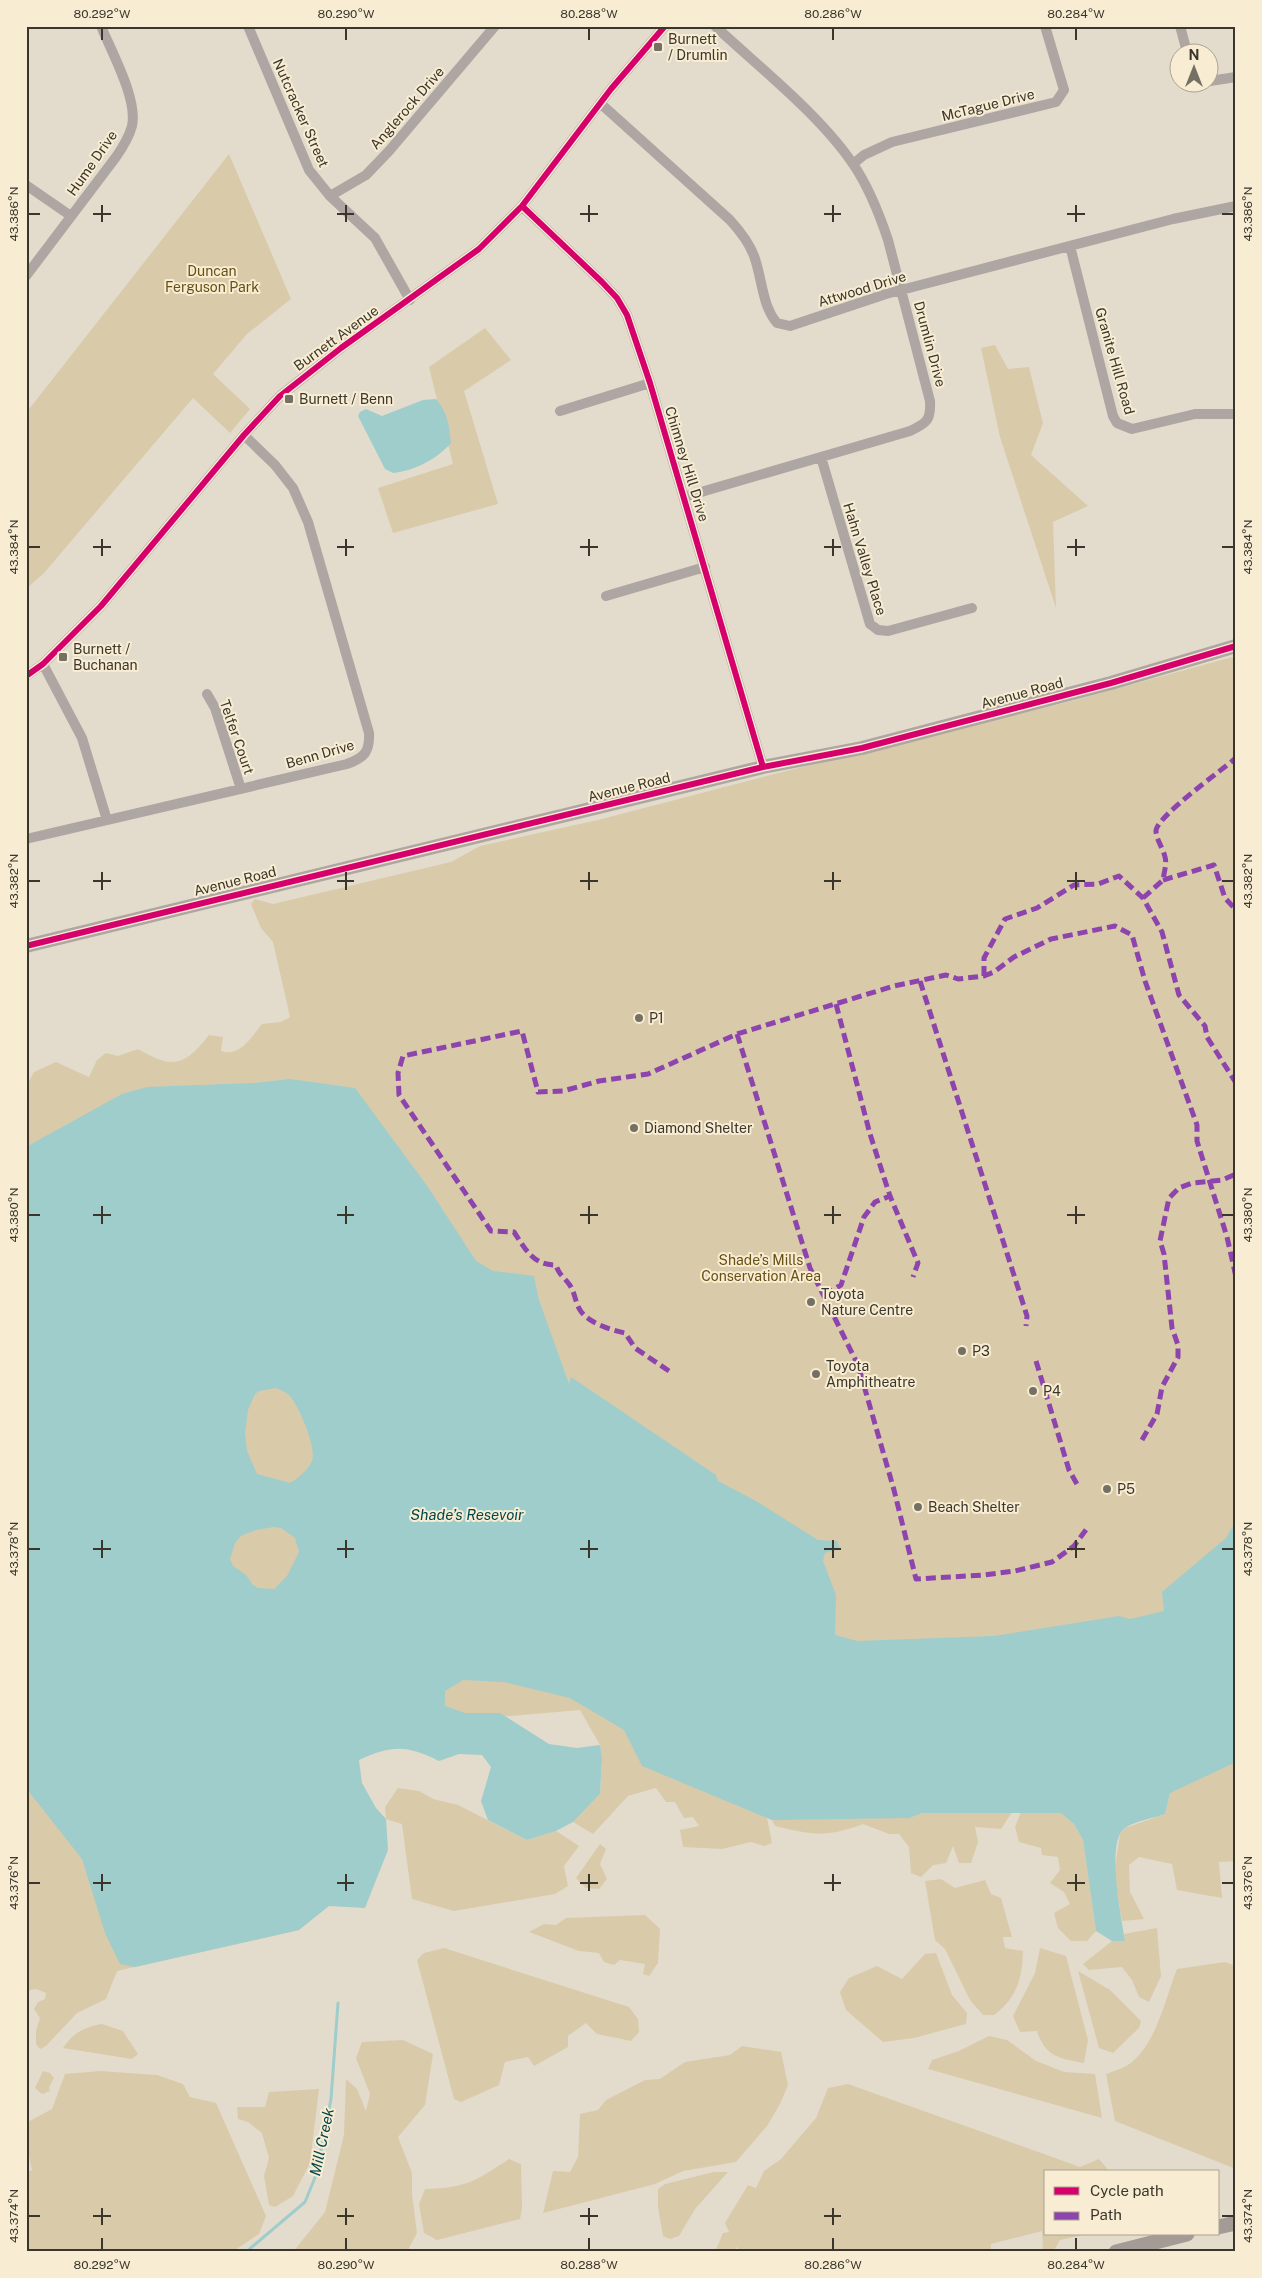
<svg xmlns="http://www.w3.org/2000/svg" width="1262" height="2278" viewBox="0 0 1262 2278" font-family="'Public Sans',sans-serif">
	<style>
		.green { fill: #d9caaa }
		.water { fill: #9ecdcc; fill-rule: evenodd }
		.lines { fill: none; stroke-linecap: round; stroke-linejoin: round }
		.stream { stroke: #9ecdcc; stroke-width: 3 }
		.minor { stroke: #aea6a2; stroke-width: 10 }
		.tertiary { stroke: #aea6a2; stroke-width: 14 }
		.secondary { stroke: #a59b96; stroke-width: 15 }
		.quiet { stroke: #8e44ad; stroke-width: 5; stroke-dasharray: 10 5; stroke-linecap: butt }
		.cycleway-casing { stroke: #f8ecd2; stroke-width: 9 }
		.cycleway { stroke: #d6006c; stroke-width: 6 }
		.ticks { fill: none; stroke: #3a362c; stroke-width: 2 }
		.poi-dot { fill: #757064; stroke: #f8ecd2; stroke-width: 2 }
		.labels { text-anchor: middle; stroke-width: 4; stroke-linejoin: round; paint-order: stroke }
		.poi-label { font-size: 14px; fill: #3a362c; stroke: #f8ecd2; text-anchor: start }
		.street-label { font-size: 14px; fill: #3a362c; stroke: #f8ecd2 }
		.park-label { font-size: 14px; fill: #675013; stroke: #f8ecd2 }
		.water-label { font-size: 15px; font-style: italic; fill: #02474c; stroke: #f8ecd2 }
		.neatline { fill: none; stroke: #3a362c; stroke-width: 2 }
		.ticks-label { font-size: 12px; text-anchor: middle; fill: #3a362c }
	</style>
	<rect width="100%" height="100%" fill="#e3dccd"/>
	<path class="green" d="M229,154l62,145 -44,35 -34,40 37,35 -20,24 -37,-35 -149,175 -18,16v-176z
		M485,328l26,32 -47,31 34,113 -105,29 -15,-45 75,-24 -24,-97z
		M995,345l13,24 21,-2 14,56 -12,32 57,51 -35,16 3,86 -56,-171 -19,-89z
		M1236,656v1205l-17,1 3,36 -45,-8 -5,-26 -33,-7 -10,8 1,27 14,27 -22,2 -8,-48 6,-39 5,-6 40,-14 5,-21 -108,20 12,11 9,16 13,91 -9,10h-16l-13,-13 -4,-15 16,-9 -6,-12 -14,-9 10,-13 -2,-13 -16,-2 -1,-7 -22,-6 -4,-15 6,-15h-9l-11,17 -26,-2 3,15 -7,21h-12l-6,-17 -7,17 -13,2 -12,12 -10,-4 -2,-26 -10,-13h-10l-26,-10c-39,14 -49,11 -88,2l-3,-6 -5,-2 5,25 -8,3 -13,-4 -29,7 -39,-2 -3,-17 19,-4 -6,-9 -9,1 -9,-16h-9l-10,-14 -28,8 -35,38 -20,-12 27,-28 2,-36 -2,-13 -20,-35 -211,18 -70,202 -182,41 -11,28 -29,14 -31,33 -6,3 -4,-5v-13l4,-13 -6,-9 4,-7 7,-3 1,-6 -10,-4 -10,2v-904l8,-15 22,-10 33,15 8,-17 9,-7 12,3 20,-7c34,20 46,18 71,-14l14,2 -2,14c19,7 31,-15 41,-27l19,-2 9,-5 -17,-75 -12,-14 -10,-24 4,-5 18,5 178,-42 29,-16 118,-26 184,-48 286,-70z
		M398,1788l21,3 14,8 25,6 69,35 29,-9 23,15 -15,20 4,20 -13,8 -101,17 -42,-12 -10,-75 -16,-5 -1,-12z
		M600,1844l6,5 -6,15 7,15 -8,10 -13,-1 -10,-10z
		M941,1879l14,9 30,-8 6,14 10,4 11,39h-9l2,11 18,3c-1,29 -6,46 -29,64h-11l-13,-15 -25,-51 -10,-9 -10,-59z
		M645,1915l15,14 -2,34 -9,13 -6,-2 2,-10 -25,-4 -6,5 -10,-3 -5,-9 -20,-2 -50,-19 15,-8 12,1 10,-7z
		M1157,1928l4,48 -12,26 -10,-5 -7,-17 -10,-13 -33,3 -6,-6 29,-23h13l-1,-7z
		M444,1948l185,59 9,12 1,13 -8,9 -34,-7 -11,-11 -18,13v11l-34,19 -6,-9 -23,5 -6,23 -38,17 -7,-3 -37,-139 7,-7z
		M1040,1948l26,8 22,84 -4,23c-23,-4 -39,-6 -47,-32l-17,1 -7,-16 22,-43z
		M936,1953l16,42 15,18 -1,11 -52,14 -31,4 -37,-32 -6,-18 9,-14 28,-12 25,13 23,-25z
		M1225,1962l11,4v203l-121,-48 -9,-47c7,-3 15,-5 22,-9 28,-19 37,-66 49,-96z
		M1078,1971l32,19 31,31 -2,7 -26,25 -14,-5z
		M102,2024l21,7 15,23 -6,5 -69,-11c10,-15 21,-21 39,-24z
		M989,2036l18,4 29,21 28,11 31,2 7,44 -174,-49 4,-9 27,-9z
		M403,2040l30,14 -8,51 -27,32 14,36v21l5,39 -10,19h-114l32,-40 19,-77 2,-56 11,10 9,22 4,-17 -14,-36 6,-16z
		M742,2046l39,6 7,33 -8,19 -13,22 -31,36 -53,9 -28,13 -112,29 10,-42 17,1 8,-15 2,-43 18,-4 8,-10 39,-20 15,-1 25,-17 45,-7z
		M43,2071l7,2 4,5 -5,9 1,4 -8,3 -7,-6z
		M100,2071l57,4 26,9 7,13 26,6 50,113 -7,18 -27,18h-206v-79l6,-3 -6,-28v-19l26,-14 13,-35z
		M848,2084l232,83 19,-8 11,13h-64v62l37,1 -23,5 -7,12h-10l-1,-21 -51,13v8h-28v-3l-9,3h-214l-3,-5 -5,5h-17l8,-19 6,-1 -4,-9 23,-38 8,3 8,-17 17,-12 35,-41 12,-30z
		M319,2089l-9,74 -17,33 -18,11 -6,-2 -5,-29 5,-18 -7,-25 -14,-11 -10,-3 -1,-12h28l4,-15z
		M509,2159l12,5 1,43 -2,12 -83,21 -13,-7 -5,-29 6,-15c41,-1 51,-8 84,-30z
		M714,2172h14l-33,37 -16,27 -9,3 -7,-3 -5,-29v-18l7,-5z"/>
	<path class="water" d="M436,399c12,14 13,26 15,44 -14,16 -37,28 -58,30l-8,-4 -27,-53 2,-4 6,-3 16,7 41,-16z
		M290,1079l65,9 73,99 48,74 17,10 41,5 5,24 30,84 2,-7 145,98 2,6 38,20 62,39 19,1 3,8 -15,4 -2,8 13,34 -1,40 22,6 137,-5 125,-20 11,3 34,-8 -2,-19 64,-54 10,-17v241l-66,31 -5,21c-11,4 -30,7 -40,14 -20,13 -3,92 0,113h-13l-16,-10 -13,-91 -9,-16 -13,-11h-139l-13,5 -137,2 -130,-54 -18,-36 -54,-32 -66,-16 -41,-2 -18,11v15l20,7h35l49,31 28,4 23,-3 2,13 -2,36 -27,28 -17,9 -29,9 -39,-20 -7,-19 10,-34 -9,-12 -23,-1 -20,7c-33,-16 -46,-16 -80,-1l3,23 14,25 10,11 2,31 -23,58 -36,-2 -30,24 -164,37 -15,-3 -15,-31 -23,-74 -56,-71v-641l96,-53 25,-7 106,-4zM276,1388c5,2 10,4 14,8 9,11 27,51 22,65 -4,9 -14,17 -22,22l-33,-9 -10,-23 -2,-18 3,-23 7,-16 4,-3zM274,1527l7,1 14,10 4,14 -12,24 -13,13 -16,-1 -5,-3 -7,-10 -13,-9 -3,-7 5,-16 6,-7 15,-6z"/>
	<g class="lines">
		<path class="stream" d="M246,2252l59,-50 11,-27 15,-76 7,-96"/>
		<path class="minor" d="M248,26l61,144 21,26 45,42 35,62
			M1180,26l7,26
			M1210,81l26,-4
			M600,103l130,117c10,11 19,22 24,36 8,21 8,50 23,67l13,3 96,-32 287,-75 63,-13
			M853,164l11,-9 28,-13 164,-40 8,-12 -19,-64
			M26,185l45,31
			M330,196l36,-21 23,-24 106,-125
			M522,206l80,76 15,16 10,17 23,68 113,384
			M1070,246l43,170 4,7 15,6 63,-15h41
			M26,276l90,-119c7,-10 13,-20 16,-31 6,-27 -21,-75 -31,-100
			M560,411l90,-28
			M821,457l49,167 8,6 10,1 84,-23
			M684,497l226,-66c17,-8 21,-11 20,-30l-42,-161c-9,-27 -19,-53 -35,-76 -33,-49 -94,-97 -138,-138
			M606,596l99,-29
			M43,664l39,74 25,82
			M26,676l17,-12 58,-58 143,-171 36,-39 61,-48 138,-99 43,-43 89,-117 54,-63
			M207,694l8,14 26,81
			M26,839l321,-75c17,-6 23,-12 22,-31l-61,-211 -15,-34 -18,-23 -31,-30"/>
		<path class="tertiary" d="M26,946l737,-179 99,-19 249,-65 125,-37"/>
		<path class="secondary" d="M1218,2227l18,-4
			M1116,2252l71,-18"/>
		<path class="quiet" d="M1163,880l51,-15 11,33 11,12
			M1143,898l20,-18c1,-7 4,-17 2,-23 -2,-9 -9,-18 -9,-26 0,-14 66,-61 80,-73
			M984,976v-18l21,-39 32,-11 37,-23 24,-1 21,-8 24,22 19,34 17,63 26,31 2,11 29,46
			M920,981l107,335 -1,10
			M836,1004l34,130 20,62 28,67 -5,14
			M737,1034l73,234 48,97 36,125 22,89 68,-4 31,-4 37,-9 22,-16 14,-19
			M824,1295l17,-10 23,-68 11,-15 15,-6
			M1036,1361l33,109 9,16
			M669,1371l-34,-23 -10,-15c-14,-3 -37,-10 -45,-23 -5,-8 -5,-18 -11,-26 -6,-8 -10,-9 -13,-19 -23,0 -30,-15 -42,-33l-23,-1 -92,-136 -1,-22 5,-17 119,-25 16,61 25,-1 36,-10 49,-7 89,-40 157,-48 52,-11 12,4 26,-3 10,-4 20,-15 37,-18 64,-13 17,9 13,46 52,144v16l30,96 9,40
			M1142,1440l15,-26 5,-27 16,-30v-12l-6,-17 -8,-74 -4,-13 9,-43 10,-10 13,-5 30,-3 14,-6"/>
		<defs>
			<path id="cycleway" d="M522,206l80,76 15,16 10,17 23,68 113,384
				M26,676l17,-12 58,-58 143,-171 36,-39 61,-48 138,-99 43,-43 89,-117 54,-63
				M26,946l737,-179 99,-19 249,-65 125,-37"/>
		</defs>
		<use href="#cycleway" class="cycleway-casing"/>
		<use href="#cycleway" class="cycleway"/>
	</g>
	<path class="ticks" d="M102,28v12M346,28v12M589,28v12M833,28v12M1076,28v12M102,205v17M346,205v17M589,205v17M833,205v17M1076,205v17M28,214h12M93,214h18M337,214h17M580,214h18M824,214h17M1067,214h18M1222,214h12M102,539v17M346,539v17M589,539v17M833,539v17M1076,539v17M28,547h12M93,547h18M337,547h17M580,547h18M824,547h17M1067,547h18M1222,547h12M102,872v18M346,872v18M589,872v18M833,872v18M1076,872v18M28,881h12M93,881h18M337,881h17M580,881h18M824,881h17M1067,881h18M1222,881h12M102,1206v18M346,1206v18M589,1206v18M833,1206v18M1076,1206v18M28,1215h12M93,1215h18M337,1215h17M580,1215h18M824,1215h17M1067,1215h18M1222,1215h12M102,1540v18M346,1540v18M589,1540v18M833,1540v18M1076,1540v18M28,1549h12M93,1549h18M337,1549h17M580,1549h18M824,1549h17M1067,1549h18M1222,1549h12M102,1874v17M346,1874v17M589,1874v17M833,1874v17M1076,1874v17M28,1883h12M93,1883h18M337,1883h17M580,1883h18M824,1883h17M1067,1883h18M1222,1883h12M102,2208v17M346,2208v17M589,2208v17M833,2208v17M28,2216h12M93,2216h18M337,2216h17M580,2216h18M824,2216h17M1222,2216h12M102,2238v12M346,2238v12M589,2238v12M833,2238v12M1076,2238v12"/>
	<g class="poi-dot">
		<rect x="653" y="42" width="10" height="10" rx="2.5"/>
		<rect x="284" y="394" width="10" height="10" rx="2.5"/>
		<rect x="58" y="652" width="10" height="10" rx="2.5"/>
		<circle cx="639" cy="1018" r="5"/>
		<circle cx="634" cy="1128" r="5"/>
		<circle cx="811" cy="1302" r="5"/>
		<circle cx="962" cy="1351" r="5"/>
		<circle cx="816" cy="1374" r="5"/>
		<circle cx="1033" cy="1391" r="5"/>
		<circle cx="1107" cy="1489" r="5"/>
		<circle cx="918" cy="1507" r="5"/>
	</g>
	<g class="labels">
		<g class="poi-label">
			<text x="668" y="44">Burnett<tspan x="668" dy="16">/ Drumlin</tspan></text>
			<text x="299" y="404">Burnett / Benn</text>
			<text x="73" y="654">Burnett /<tspan x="73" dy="16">Buchanan</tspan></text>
			<text x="649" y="1023">P1</text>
			<text x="644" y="1133">Diamond Shelter</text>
			<text x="821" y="1299">Toyota<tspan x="821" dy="16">Nature Centre</tspan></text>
			<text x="972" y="1356">P3</text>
			<text x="826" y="1371">Toyota<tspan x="826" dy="16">Amphitheatre</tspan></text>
			<text x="1043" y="1396">P4</text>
			<text x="1117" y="1494">P5</text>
			<text x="928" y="1512">Beach Shelter</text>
		</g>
		<g class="street-label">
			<text transform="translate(988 105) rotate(-14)" y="5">McTague Drive</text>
			<text transform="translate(407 108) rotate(-49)" y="5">Anglerock Drive</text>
			<text transform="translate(301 113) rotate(66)" y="5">Nutcracker Street</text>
			<text transform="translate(92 163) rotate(-55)" y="5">Hume Drive</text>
			<text transform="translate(862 289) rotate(-17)" y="5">Attwood Drive</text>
			<text transform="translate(336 338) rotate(-36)" y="5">Burnett Avenue</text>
			<text transform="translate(930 344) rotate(75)" y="5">Drumlin Drive</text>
			<text transform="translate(1115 361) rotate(74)" y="5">Granite Hill Road</text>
			<text transform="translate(687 464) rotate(73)" y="5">Chimney Hill Drive</text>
			<text transform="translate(865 559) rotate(73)" y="5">Hahn Valley Place</text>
			<text transform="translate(1022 693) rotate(-15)" y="5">Avenue Road</text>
			<text transform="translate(237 737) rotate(71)" y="5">Telfer Court</text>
			<text transform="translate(320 754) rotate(-16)" y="5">Benn Drive</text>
			<text transform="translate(629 787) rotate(-14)" y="5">Avenue Road</text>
			<text transform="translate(235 881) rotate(-14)" y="5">Avenue Road</text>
		</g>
		<g class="park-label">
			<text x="212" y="276">Duncan<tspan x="212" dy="16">Ferguson Park</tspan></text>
			<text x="761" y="1265">Shade’s Mills<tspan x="761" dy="16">Conservation Area</tspan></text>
		</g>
		<g class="water-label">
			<text x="467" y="1520">Shade’s Resevoir</text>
			<text transform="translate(322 2142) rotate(-78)" y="5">Mill Creek</text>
		</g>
	</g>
	<rect width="1262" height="2278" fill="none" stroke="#f8ecd2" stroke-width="55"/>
	<rect x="1044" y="2170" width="175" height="65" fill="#f8ecd2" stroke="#aca390"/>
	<rect x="1054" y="2187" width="25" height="8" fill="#d6006c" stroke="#aca390"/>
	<text x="1090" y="2196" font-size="15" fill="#3a362c">Cycle path</text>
	<rect x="1054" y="2212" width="25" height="8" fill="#8e44ad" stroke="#aca390"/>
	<text x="1090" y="2220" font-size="15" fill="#3a362c">Path</text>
	<g transform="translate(1194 68)"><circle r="24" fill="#f8ecd2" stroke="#aca390"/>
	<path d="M0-4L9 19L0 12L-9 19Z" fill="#757064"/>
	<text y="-8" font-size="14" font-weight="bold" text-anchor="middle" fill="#3a362c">N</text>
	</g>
	<rect x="28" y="28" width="1206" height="2222" class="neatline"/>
	<g class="ticks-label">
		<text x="102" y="18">80.292°W</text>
		<text x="346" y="18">80.290°W</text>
		<text x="589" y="18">80.288°W</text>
		<text x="833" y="18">80.286°W</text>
		<text x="1076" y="18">80.284°W</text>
		<text transform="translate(14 214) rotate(-90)" y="4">43.386°N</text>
		<text transform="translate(1248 214) rotate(-90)" y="4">43.386°N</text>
		<text transform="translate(14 547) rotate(-90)" y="4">43.384°N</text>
		<text transform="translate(1248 547) rotate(-90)" y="4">43.384°N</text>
		<text transform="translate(14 881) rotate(-90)" y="4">43.382°N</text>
		<text transform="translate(1248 881) rotate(-90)" y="4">43.382°N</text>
		<text transform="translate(14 1215) rotate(-90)" y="4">43.380°N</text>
		<text transform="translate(1248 1215) rotate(-90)" y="4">43.380°N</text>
		<text transform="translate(14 1549) rotate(-90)" y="4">43.378°N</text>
		<text transform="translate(1248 1549) rotate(-90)" y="4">43.378°N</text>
		<text transform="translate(14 1883) rotate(-90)" y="4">43.376°N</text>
		<text transform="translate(1248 1883) rotate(-90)" y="4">43.376°N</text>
		<text transform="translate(14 2216) rotate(-90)" y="4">43.374°N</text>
		<text transform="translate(1248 2216) rotate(-90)" y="4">43.374°N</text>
		<text x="102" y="2269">80.292°W</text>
		<text x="346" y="2269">80.290°W</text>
		<text x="589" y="2269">80.288°W</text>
		<text x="833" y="2269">80.286°W</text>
		<text x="1076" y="2269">80.284°W</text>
	</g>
</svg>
